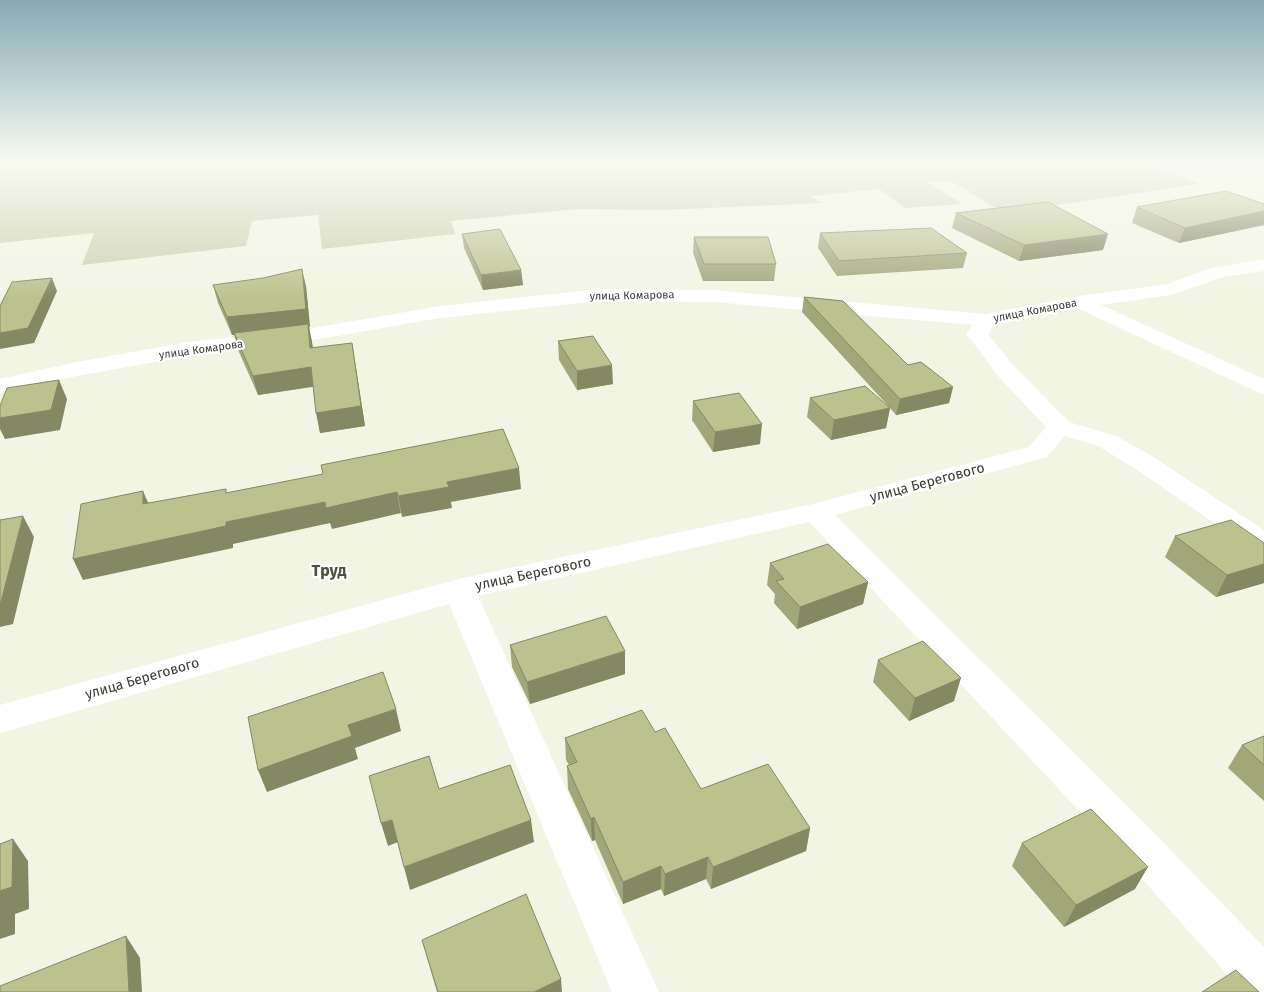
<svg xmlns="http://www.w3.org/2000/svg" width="1264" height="992" viewBox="0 0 1264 992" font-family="'Fira Sans',sans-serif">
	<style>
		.green { fill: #cdd2b0 }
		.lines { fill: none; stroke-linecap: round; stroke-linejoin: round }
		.minor { fill: #fff; fill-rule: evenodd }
		.wall { fill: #a2a77a }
		.shaded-wall { fill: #848863 }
		.building { fill: #bcc28e; stroke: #848863 }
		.labels { text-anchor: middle; stroke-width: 4.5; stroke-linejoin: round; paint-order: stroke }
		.far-street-label { font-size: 11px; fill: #3a3b34; stroke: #fff }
		.street-label { font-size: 14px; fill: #3a3b34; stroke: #fff }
		.quarter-label { font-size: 16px; font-weight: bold; fill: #4d4f40; stroke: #fff }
	</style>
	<rect width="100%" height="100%" fill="#f2f5e3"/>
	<path class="green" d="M0,161h1146l53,23 -195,29 -53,-32 -23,1 34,22 -57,4 -26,-19 -68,7 11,7 -159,7 -85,-1 -127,12 4,13 -133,15 -4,-34 -66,6 -6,25 -164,19 12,-32 -94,10z"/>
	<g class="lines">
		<path class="minor" d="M1264,259v12l-41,6 -52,18 -70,10 163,74v16l-187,-87 -84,17 -5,9 25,31 56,57 47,14 36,20 112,74v22l-10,-2 -120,-82 -36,-22 -33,-10 -18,21 -212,58 321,320 108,112v45h-21l-117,-131 -317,-339 -331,74 181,396h-47l-163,-388 -449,129v-28l459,-126 354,-75 216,-57 17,-20 -49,-52 -27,-37 -4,-4 6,-9 -259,-23 -113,-1 -160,17 -138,24 -114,14 -111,20 -77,17v-14l77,-17 111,-20 114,-12 138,-24 160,-17 113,1 273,24 93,-18 89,-12 43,-16z"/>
	</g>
	<path class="wall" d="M1264,204v21l-85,18 -47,-20 5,-16z
		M956,213l147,37 -84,11 -67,-33z
		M820,233l147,20 -4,15 -126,8 -19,-28z
		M462,234l59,36 2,15 -40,5 -19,-42z
		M694,237l82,27 -2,17h-71l-10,-28z
		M213,285l93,1 4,41h-1l4,21 42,14 10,64 -45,7 -7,-46 -55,8 -19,-43 -5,-17h-2l-14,-32z
		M804,297l104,68 45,22 -4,16 -53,12 -6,-7 -4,20 -55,12 -24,-23 3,-19 80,10 -88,-96z
		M558,341l55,43 -36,6 -18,-30z
		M693,401l67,43 -47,8 -21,-32z
		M1175,536l89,7v40l-48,14 -51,-40z
		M770,563l98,19 -5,22 -66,25 -23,-26 1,-9 -8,-9z
		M510,645l115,29 -95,30 -18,-37z
		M878,660l76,41 -45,20 -36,-39z
		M655,732l46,57 109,39 -4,23 -95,38 -5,-10 -42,17 -3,-7 -38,15 -28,-64 -3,1 -24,-52 -1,-23 2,-1 -3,-5 -1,-22z
		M1264,736v65l-36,-33 14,-23z
		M1022,843l113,46 -71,38 -52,-61z
		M422,940l140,52h-125z"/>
	<path class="shaded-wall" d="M1264,211v14l-85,18 6,-15z
		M1108,234l-5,16 -84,11 5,-16z
		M302,269l4,17 4,41h-1l3,15 3,25 -5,-19 -2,-21 -76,8 -5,-18z
		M521,270l2,15 -40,5 -2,-15z
		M52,278l5,13 -23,52 -34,6v-16z
		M352,343l13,83 -45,7 -4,-20z
		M612,365l1,19 -36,6v-19z
		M311,367l5,19 -58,9 -5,-19z
		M59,380l8,19 -7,31 -55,9 -5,-10v-11z
		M953,387l-4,16 -53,12 4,-16z
		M890,408l-4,20 -55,12 3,-20z
		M762,424l-2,20 -47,8 2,-20z
		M519,468l2,21 -70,13 1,6 -50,9 -4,-21 49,-14z
		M143,491l9,21 -9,-8z
		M397,492l4,21 -69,16 -2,-6 -97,21v4l-150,32 -10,-21 153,-37 99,-20z
		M23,516l11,21 -21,87 -13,3v-25z
		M1264,564v19l-48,14 11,-22z
		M868,582l-5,22 -66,25 3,-22z
		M625,651v23l-95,30 -3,-22z
		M961,678l-7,23 -45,20 6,-23z
		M396,709l5,22 -46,17 3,11 -91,33 -9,-22 90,-45z
		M594,817l1,23 -3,1 -1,-22z
		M392,820l6,22 -10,4 -7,-23z
		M531,820l3,22 -124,48 -6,-23z
		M810,828l-4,23 -95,38 2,-22z
		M13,839l15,22 1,48 -14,5v20l-15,5v-48z
		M708,857l-2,22 -42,17 1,-22z
		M661,866v23l-38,15v-22z
		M1148,867l-13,22 -71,38 12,-22z
		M126,936l14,22 2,34h-13z
		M561,979l1,13h-28z"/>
	<path class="building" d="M1226,191l38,13v7l-79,17 -48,-21z
		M1048,202l60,32 -84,11 -68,-32z
		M931,228l36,25 -128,8 -19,-28z
		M500,229l21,41 -40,5 -19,-41z
		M694,237h74l8,27h-72z
		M302,269l4,40 -79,8 -14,-32 50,-7z
		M52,278l-24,50 -28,5v-27l12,-24z
		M804,297l39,4 65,64 13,-3 32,25 -53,12z
		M308,324l2,24 42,-5 9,63 -45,7 -5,-46 -58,9 -19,-43z
		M593,336l19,29 -35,6 -19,-30z
		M59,380l-8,30 -51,8v-12l7,-18z
		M865,386l25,22 -56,12 -24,-22z
		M739,393l23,31 -47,8 -22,-31z
		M503,429l16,39 -72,14 2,5 -51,9 -1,-4 -71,16 -1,-6 -99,20v4l-153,33 8,-55 62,-13v13l83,-15v4l97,-19 -2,-9z
		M23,516l-22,86h-1v-82z
		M1231,520l33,23v21l-37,11 -52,-39z
		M828,544l40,38 -68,25 -24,-26 8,-2 -14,-16z
		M606,616l19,35 -98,31 -17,-37z
		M923,641l38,37 -46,20 -37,-38z
		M383,672l13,37 -48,16 4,11 -94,34 -10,-53z
		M642,710l13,22 10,-4 36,61 67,-25 42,64 -97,39 -5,-10 -43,17 -4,-8 -38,16 -29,-65 -3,2 -24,-53 10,-4 -12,-24z
		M1264,736v29l-22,-20z
		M429,756l10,33 71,-24 21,55 -127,47 -12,-47 -11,3 -12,-47z
		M1091,809l57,58 -72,38 -54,-62z
		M13,839l-1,48 -12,4v-47z
		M526,894l35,85 -27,13h-96l-16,-52z
		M126,936l3,56h-129v-6z
		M1236,970l23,22h-57z"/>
	<linearGradient id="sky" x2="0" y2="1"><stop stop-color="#86aab4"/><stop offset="0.54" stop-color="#f9faf2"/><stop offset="1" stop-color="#f9faf2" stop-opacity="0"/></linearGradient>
	<rect width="1264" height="300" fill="url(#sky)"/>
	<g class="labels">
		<g class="far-street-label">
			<text transform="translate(632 295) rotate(-1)" y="4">улица Комарова</text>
			<text transform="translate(1035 310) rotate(-11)" y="4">улица Комарова</text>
			<text transform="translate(201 349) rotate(-8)" y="4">улица Комарова</text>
		</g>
		<g class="street-label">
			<text transform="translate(927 482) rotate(-15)" y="5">улица Берегового</text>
			<text transform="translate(533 573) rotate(-12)" y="5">улица Берегового</text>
			<text transform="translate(142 678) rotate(-16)" y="5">улица Берегового</text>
		</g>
		<g class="quarter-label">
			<text x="329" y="576">Труд</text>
		</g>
	</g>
</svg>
